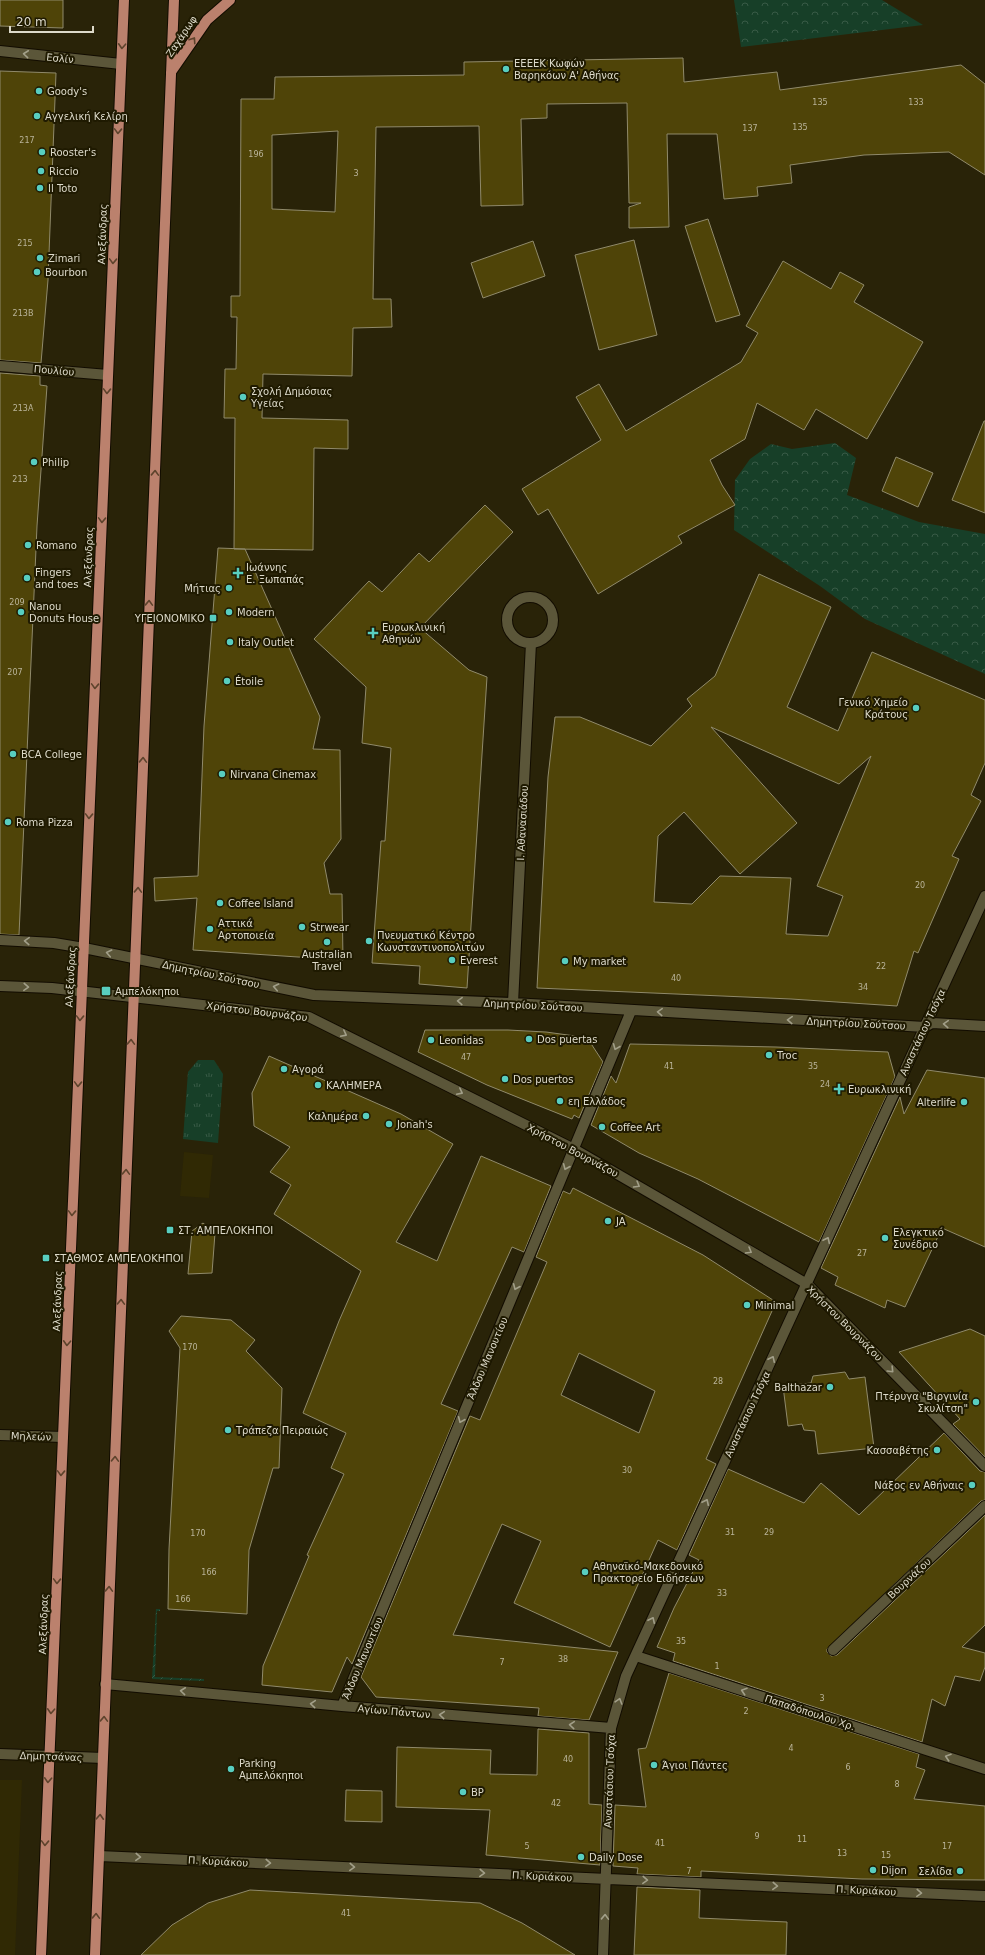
<svg xmlns="http://www.w3.org/2000/svg" width="985" height="1955" viewBox="0 0 985 1955" font-family="'DejaVu Sans',sans-serif">
	<style>
		.built { fill: #302904 }
		.grass { fill: url(#grass-tufts) }
		.forest { fill: url(#forest-crowns) }
		.garden { fill: url(#garden-furrows) }
		.building { fill: #4f4408; stroke: #908a6b; fill-rule: evenodd }
		.lines { fill: none; stroke-linecap: round; stroke-linejoin: round }
		.minor-casing { stroke: #120c00; stroke-width: 12 }
		.major-casing { stroke: #120c00; stroke-width: 12 }
		.minor { stroke: #5b5639; stroke-width: 10 }
		.major { stroke: #bb816d; stroke-width: 10 }
		.oneway { stroke: #5d432c }
		.oneway2 { stroke: #a29f89 }
		.poi-dot { fill: #58cec0; stroke: #1f1a01; stroke-width: 1.5 }
		.labels { text-anchor: middle; stroke-width: 4; stroke-linejoin: round; paint-order: stroke }
		.number-label { font-size: 8px; fill: #bab49a }
		.street-label { font-size: 10px; fill: #dddaca; stroke: #1f1a01 }
		.poi-label { font-size: 10px; fill: #dddaca; stroke: #1f1a01; text-anchor: start }
	</style>
	<defs>
		<pattern id="grass-tufts" width="24" height="20" patternUnits="userSpaceOnUse"><rect width="24" height="20" fill="#173f28"/><path d="M3 7l-1-3M5 7V3M7 7l1-3M15 17l-1-3M17 17v-4M19 17l1-3" fill="none" stroke="#385a46"/></pattern>
		<pattern id="forest-crowns" width="20" height="18" patternUnits="userSpaceOnUse"><rect width="20" height="18" fill="#173f28"/><path d="M2 6a3 3 0 1 1 6 0M12 15a3 3 0 1 1 6 0" fill="none" stroke="#385a46"/></pattern>
		<pattern id="garden-furrows" width="10" height="10" patternUnits="userSpaceOnUse"><rect width="10" height="10" fill="#173f28"/><path d="M-1 1l2-2M0 10L10 0M9 11l2-2" fill="none" stroke="#385a46"/></pattern>
	</defs>
	<rect width="100%" height="100%" fill="#292308"/>
	<path class="built" d="M184,1152l29,3 -4,43 -29,-2z
		M0,1780h22l-7,175h-15z"/>
	<path class="grass" d="M198,1060h16l9,14 -5,69 -35,-4 5,-67z"/>
	<path class="forest" d="M734,0h148l41,25 -182,22z
		M835,443l21,15 -9,37 72,27 66,12v140l-120,-55 -45,-33 -86,-56 1,-50 15,-21 21,-15 21,5z"/>
	<path class="garden" d="M156,1609h4v2h-3l-2,66 49,2v2l-52,-2z"/>
	<path class="building" d="M0,0h63v28l-63,-2z
		M683,58l1,24 93,-10 3,18 181,-25 24,19v91l-36,-23 -85,3 -74,10 2,18 -35,4 1,9 -34,3 -7,-65h-50l2,93 -40,1v-21l12,-4h-12l-2,-100 -80,1v14l-26,1 2,86 -42,1 -2,-80 -103,1 -3,172h18l1,28 -39,1 -1,48 -89,-2 -1,44 86,2v29l-34,-1 -1,102 -79,-1 1,-131h-11l1,-49h11l1,-52h-6v-21h9l1,-197h33l1,-22 189,-2v-13zM338,131l-3,81 -63,-3v-74z
		M0,71l56,2 -8,207 -7,83 -41,-3z
		M708,219l32,96 -24,7 -31,-96z
		M634,240l23,95 -58,15 -24,-95z
		M533,241l12,35 -62,22 -12,-35z
		M783,261l48,28 9,-17 24,13 -10,17 69,40 -56,97 -51,-30 -12,21 -47,-27 -12,36 -35,21 12,25 13,20 -57,31 4,7 -84,51 -50,-85 -10,6 -16,-26 79,-49 -25,-43 23,-13 27,47 115,-69 17,-29 -12,-7z
		M0,373l40,3v9l7,1 -10,140 -18,409 -19,-1z
		M984,421h1v92l-33,-13z
		M896,457l37,16 -15,34 -36,-16z
		M485,505l28,27 -93,96 49,42 18,7 -20,311 -48,-4 1,-18 -48,-3 9,-122h4l6,-93 -29,-5 4,-56 -52,-48 55,-58 13,11 37,-39 10,9z
		M218,548l27,1 75,168 -7,32 27,1 1,89 -17,24 6,31h12l1,66 -150,-10 4,-52 -42,3 -1,-23 44,-2 6,-150z
		M759,574l72,33 -44,100 51,24 34,-79 113,48v63l-14,32 10,6 -29,55 7,3 -41,94 -4,-2 -17,55 -106,-7 -254,-11 11,-211 7,-60h25l71,29 41,-40 -5,-7 28,-23zM711,727l128,57 32,-28 -54,130 26,10 -15,40 -42,-2 5,-56 -71,-2 -28,28 -38,-2 4,-66 26,-24 56,62 57,-51z
		M425,1030h83l38,2 29,4 13,3 15,23 -24,56 -5,-3 -2,4 -85,-34 -69,-33z
		M630,1044l146,3 112,5 7,25 -76,165 -121,-63 -59,-26 -48,-28 20,-49 5,7z
		M269,1056l132,58 52,30 -57,98 41,19 44,-105 70,30 -27,66 -12,-5 -71,157 17,7 -106,253 -5,-7 -15,35 -70,-7 1,-19 46,-110 -2,-1 37,-81 -13,-6 15,-35 -43,-20 36,-92 22,-50 -87,-57 17,-29 -21,-13 20,-25 -36,-21 -2,-33z
		M927,1070l58,8v169l-43,-19 -37,79 -18,-7 -2,8 -50,-23 3,-8 -17,-9 79,-171 4,17z
		M573,1188l130,67 73,47 -70,157 10,5 -39,86 -19,-10 -48,107 -96,-44 27,-62 -39,-17 -49,111 165,17 -29,68 -51,-4 1,-8 -163,-11 -15,-20 109,-261 10,4 67,-158 -11,-5 27,-66 7,3zM579,1353l76,38 -16,42 -78,-38z
		M203,1223l12,10 -3,40 -24,1 4,-43z
		M181,1316l50,4 24,20 -9,11 36,37 -3,80h-6l-24,82 -2,64 -79,-5 1,-60 11,-201 -11,-17z
		M970,1329l15,7v121l-32,-33 7,-5 -61,-67z
		M845,1372l4,7 16,-2 9,71 -56,6 -3,-23 -11,-1 -2,-6 -14,2 -5,-40 28,-3 2,-7z
		M944,1433l36,38 5,1v28l-4,1 -154,148v3l4,4 6,-1 148,-140v110l-23,22 23,6v14l-5,14 -25,-5 -10,30 -13,-7 -10,43 -249,-81 2,-8 -18,-6 17,-39 25,-48 -10,-5 39,-86 76,34 17,-20 38,32z
		M669,1673l250,81 -3,13 9,3 -11,29 71,7v74l-123,-1 -161,-8v6l-64,-3 1,-6 -25,-2 2,-61 31,2 -8,-58 8,-1z
		M538,1729l51,4v71l13,1 -2,60 -114,-10 4,-45 -94,-3 1,-60 94,3 -1,24 47,1z
		M346,1790l36,1v31l-37,-1z
		M637,1887l63,3 -1,28 88,4 -1,33h-152z
		M250,1890l230,13 42,20 53,32h-434l31,-30 36,-22z"/>
	<g class="lines">
		<defs>
			<path id="minor" d="M0,51l121,13
				M0,366l108,9
				M507 620a23 23 0 1 1 46 0a23 23 0 1 1-46 0Z
				M0,940l54,3 30,5 230,47 199,8 412,24 7,-4 53,3
				M0,986l52,2 257,29 265,132 233,135 178,182
				M513,1003l18,-360
				M0,1435l63,2
				M833,1650l152,-144
				M636,1656l349,113
				M105,1684l237,22 269,22
				M342,1706l289,-695
				M0,1754l103,4
				M99,1856l886,40
				M603,1955l8,-227 15,-52 359,-780"/>
			<path id="major" d="M171,72l36,-52 23,-20
				M41,1955l83,-1955
				M95,1955l79,-1955"/>
		</defs>
		<use href="#minor" class="minor-casing"/>
		<use href="#major" class="major-casing"/>
		<use href="#minor" class="minor"/>
		<use href="#major" class="major"/>
	</g>
	<defs><path id="oneway-chevron" d="M-2-3.5L2.5 0L-2 3.5" fill="none" stroke-width="1.6" stroke-linecap="round" stroke-linejoin="round"/></defs>
	<g class="oneway">
		<use href="#oneway-chevron" transform="translate(193 40) rotate(-56)"/>
		<use href="#oneway-chevron" transform="translate(122 46) rotate(93)"/>
		<use href="#oneway-chevron" transform="translate(118 131) rotate(92)"/>
		<use href="#oneway-chevron" transform="translate(113 261) rotate(92)"/>
		<use href="#oneway-chevron" transform="translate(107 391) rotate(92)"/>
		<use href="#oneway-chevron" transform="translate(155 473) rotate(-88)"/>
		<use href="#oneway-chevron" transform="translate(102 520) rotate(92)"/>
		<use href="#oneway-chevron" transform="translate(149 603) rotate(-88)"/>
		<use href="#oneway-chevron" transform="translate(95 686) rotate(92)"/>
		<use href="#oneway-chevron" transform="translate(143 760) rotate(-88)"/>
		<use href="#oneway-chevron" transform="translate(89 816) rotate(92)"/>
		<use href="#oneway-chevron" transform="translate(138 890) rotate(-88)"/>
		<use href="#oneway-chevron" transform="translate(80 1018) rotate(92)"/>
		<use href="#oneway-chevron" transform="translate(131 1042) rotate(-88)"/>
		<use href="#oneway-chevron" transform="translate(78 1084) rotate(92)"/>
		<use href="#oneway-chevron" transform="translate(126 1172) rotate(-88)"/>
		<use href="#oneway-chevron" transform="translate(72 1213) rotate(92)"/>
		<use href="#oneway-chevron" transform="translate(121 1302) rotate(-88)"/>
		<use href="#oneway-chevron" transform="translate(67 1343) rotate(93)"/>
		<use href="#oneway-chevron" transform="translate(115 1459) rotate(-88)"/>
		<use href="#oneway-chevron" transform="translate(61 1473) rotate(92)"/>
		<use href="#oneway-chevron" transform="translate(57 1581) rotate(92)"/>
		<use href="#oneway-chevron" transform="translate(109 1589) rotate(-88)"/>
		<use href="#oneway-chevron" transform="translate(51 1711) rotate(93)"/>
		<use href="#oneway-chevron" transform="translate(104 1719) rotate(-88)"/>
		<use href="#oneway-chevron" transform="translate(48 1780) rotate(93)"/>
		<use href="#oneway-chevron" transform="translate(100 1817) rotate(-87)"/>
		<use href="#oneway-chevron" transform="translate(45 1843) rotate(92)"/>
		<use href="#oneway-chevron" transform="translate(96 1916) rotate(-88)"/>
	</g>
	<g class="oneway2">
		<use href="#oneway-chevron" transform="translate(26 54) rotate(-174)"/>
		<use href="#oneway-chevron" transform="translate(27 941) rotate(-177)"/>
		<use href="#oneway-chevron" transform="translate(109 953) rotate(-168)"/>
		<use href="#oneway-chevron" transform="translate(26 987) rotate(3)"/>
		<use href="#oneway-chevron" transform="translate(276 987) rotate(-168)"/>
		<use href="#oneway-chevron" transform="translate(460 1001) rotate(-178)"/>
		<use href="#oneway-chevron" transform="translate(660 1012) rotate(-177)"/>
		<use href="#oneway-chevron" transform="translate(790 1020) rotate(-177)"/>
		<use href="#oneway-chevron" transform="translate(946 1024) rotate(-176)"/>
		<use href="#oneway-chevron" transform="translate(344 1034) rotate(27)"/>
		<use href="#oneway-chevron" transform="translate(616 1047) rotate(112)"/>
		<use href="#oneway-chevron" transform="translate(460 1092) rotate(27)"/>
		<use href="#oneway-chevron" transform="translate(566 1167) rotate(113)"/>
		<use href="#oneway-chevron" transform="translate(637 1185) rotate(30)"/>
		<use href="#oneway-chevron" transform="translate(827 1240) rotate(-65)"/>
		<use href="#oneway-chevron" transform="translate(749 1251) rotate(30)"/>
		<use href="#oneway-chevron" transform="translate(516 1287) rotate(113)"/>
		<use href="#oneway-chevron" transform="translate(772 1359) rotate(-65)"/>
		<use href="#oneway-chevron" transform="translate(891 1370) rotate(46)"/>
		<use href="#oneway-chevron" transform="translate(461 1420) rotate(113)"/>
		<use href="#oneway-chevron" transform="translate(706 1502) rotate(-65)"/>
		<use href="#oneway-chevron" transform="translate(652 1620) rotate(-65)"/>
		<use href="#oneway-chevron" transform="translate(183 1691) rotate(-174)"/>
		<use href="#oneway-chevron" transform="translate(744 1691) rotate(-162)"/>
		<use href="#oneway-chevron" transform="translate(619 1701) rotate(-73)"/>
		<use href="#oneway-chevron" transform="translate(313 1704) rotate(-175)"/>
		<use href="#oneway-chevron" transform="translate(442 1715) rotate(-175)"/>
		<use href="#oneway-chevron" transform="translate(572 1725) rotate(-175)"/>
		<use href="#oneway-chevron" transform="translate(948 1757) rotate(-162)"/>
		<use href="#oneway-chevron" transform="translate(138 1857) rotate(3)"/>
		<use href="#oneway-chevron" transform="translate(268 1863) rotate(3)"/>
		<use href="#oneway-chevron" transform="translate(352 1867) rotate(3)"/>
		<use href="#oneway-chevron" transform="translate(482 1873) rotate(3)"/>
		<use href="#oneway-chevron" transform="translate(645 1880) rotate(3)"/>
		<use href="#oneway-chevron" transform="translate(775 1886) rotate(3)"/>
		<use href="#oneway-chevron" transform="translate(919 1893) rotate(3)"/>
		<use href="#oneway-chevron" transform="translate(605 1917) rotate(-88)"/>
	</g>
	<g class="poi-dot">
		<circle cx="506" cy="69" r="4"/>
		<circle cx="39" cy="91" r="4"/>
		<circle cx="37" cy="116" r="4"/>
		<circle cx="42" cy="152" r="4"/>
		<circle cx="41" cy="171" r="4"/>
		<circle cx="40" cy="188" r="4"/>
		<circle cx="40" cy="258" r="4"/>
		<circle cx="37" cy="272" r="4"/>
		<circle cx="243" cy="397" r="4"/>
		<circle cx="34" cy="462" r="4"/>
		<circle cx="28" cy="545" r="4"/>
		<path d="M236 567h4v4h4v4h-4v4h-4v-4h-4v-4h4z"/>
		<circle cx="27" cy="578" r="4"/>
		<circle cx="229" cy="588" r="4"/>
		<circle cx="21" cy="612" r="4"/>
		<circle cx="229" cy="612" r="4"/>
		<rect x="209" y="614" width="8" height="8" rx="2"/>
		<path d="M371 627h4v4h4v4h-4v4h-4v-4h-4v-4h4z"/>
		<circle cx="230" cy="642" r="4"/>
		<circle cx="227" cy="681" r="4"/>
		<circle cx="916" cy="708" r="4"/>
		<circle cx="13" cy="754" r="4"/>
		<circle cx="222" cy="774" r="4"/>
		<circle cx="8" cy="822" r="4"/>
		<circle cx="220" cy="903" r="4"/>
		<circle cx="302" cy="927" r="4"/>
		<circle cx="210" cy="929" r="4"/>
		<circle cx="369" cy="941" r="4"/>
		<circle cx="327" cy="942" r="4"/>
		<circle cx="452" cy="960" r="4"/>
		<circle cx="565" cy="961" r="4"/>
		<rect x="101" y="986" width="10" height="10" rx="2"/>
		<circle cx="529" cy="1039" r="4"/>
		<circle cx="431" cy="1040" r="4"/>
		<circle cx="769" cy="1055" r="4"/>
		<circle cx="284" cy="1069" r="4"/>
		<circle cx="505" cy="1079" r="4"/>
		<circle cx="318" cy="1085" r="4"/>
		<path d="M837 1083h4v4h4v4h-4v4h-4v-4h-4v-4h4z"/>
		<circle cx="560" cy="1101" r="4"/>
		<circle cx="964" cy="1102" r="4"/>
		<circle cx="366" cy="1116" r="4"/>
		<circle cx="389" cy="1124" r="4"/>
		<circle cx="602" cy="1127" r="4"/>
		<circle cx="608" cy="1221" r="4"/>
		<rect x="166" y="1226" width="8" height="8" rx="2"/>
		<circle cx="885" cy="1238" r="4"/>
		<rect x="42" y="1254" width="8" height="8" rx="2"/>
		<circle cx="747" cy="1305" r="4"/>
		<circle cx="830" cy="1387" r="4"/>
		<circle cx="976" cy="1402" r="4"/>
		<circle cx="228" cy="1430" r="4"/>
		<circle cx="937" cy="1450" r="4"/>
		<circle cx="972" cy="1485" r="4"/>
		<circle cx="585" cy="1572" r="4"/>
		<circle cx="654" cy="1765" r="4"/>
		<circle cx="231" cy="1769" r="4"/>
		<circle cx="463" cy="1792" r="4"/>
		<circle cx="581" cy="1857" r="4"/>
		<circle cx="873" cy="1870" r="4"/>
		<circle cx="960" cy="1871" r="4"/>
	</g>
	<g class="labels">
		<g class="number-label">
			<text x="820" y="105">135</text>
			<text x="916" y="105">133</text>
			<text x="800" y="130">135</text>
			<text x="750" y="131">137</text>
			<text x="27" y="143">217</text>
			<text x="256" y="157">196</text>
			<text x="356" y="176">3</text>
			<text x="25" y="246">215</text>
			<text x="23" y="316">213Β</text>
			<text x="23" y="411">213Α</text>
			<text x="20" y="482">213</text>
			<text x="17" y="605">209</text>
			<text x="15" y="675">207</text>
			<text x="920" y="888">20</text>
			<text x="881" y="969">22</text>
			<text x="676" y="981">40</text>
			<text x="863" y="990">34</text>
			<text x="466" y="1060">47</text>
			<text x="669" y="1069">41</text>
			<text x="813" y="1069">35</text>
			<text x="825" y="1087">24</text>
			<text x="862" y="1256">27</text>
			<text x="190" y="1350">170</text>
			<text x="718" y="1384">28</text>
			<text x="627" y="1473">30</text>
			<text x="730" y="1535">31</text>
			<text x="769" y="1535">29</text>
			<text x="198" y="1536">170</text>
			<text x="209" y="1575">166</text>
			<text x="722" y="1596">33</text>
			<text x="183" y="1602">166</text>
			<text x="681" y="1644">35</text>
			<text x="563" y="1662">38</text>
			<text x="502" y="1665">7</text>
			<text x="717" y="1669">1</text>
			<text x="822" y="1701">3</text>
			<text x="746" y="1714">2</text>
			<text x="791" y="1751">4</text>
			<text x="568" y="1762">40</text>
			<text x="848" y="1770">6</text>
			<text x="897" y="1787">8</text>
			<text x="556" y="1806">42</text>
			<text x="757" y="1839">9</text>
			<text x="802" y="1842">11</text>
			<text x="660" y="1846">41</text>
			<text x="527" y="1849">5</text>
			<text x="947" y="1849">17</text>
			<text x="842" y="1856">13</text>
			<text x="886" y="1858">15</text>
			<text x="689" y="1874">7</text>
			<text x="346" y="1916">41</text>
		</g>
		<g class="street-label">
			<text transform="translate(181 36) rotate(-56)" y="4">Ζαχάρωφ</text>
			<text transform="translate(60 58) rotate(6)" y="4">Εσλίν</text>
			<text transform="translate(102 234) rotate(-88)" y="4">Αλεξάνδρας</text>
			<text transform="translate(54 370) rotate(5)" y="4">Πουλίου</text>
			<text transform="translate(88 557) rotate(-88)" y="4">Αλεξάνδρας</text>
			<text transform="translate(522 823) rotate(-87)" y="4">Ι. Αθανασιάδου</text>
			<text transform="translate(211 974) rotate(12)" y="4">Δημητρίου Σούτσου</text>
			<text transform="translate(70 977) rotate(-87)" y="4">Αλεξάνδρας</text>
			<text transform="translate(533 1005) rotate(3)" y="4">Δημητρίου Σούτσου</text>
			<text transform="translate(257 1011) rotate(7)" y="4">Χρήστου Βουρνάζου</text>
			<text transform="translate(856 1023) rotate(3)" y="4">Δημητρίου Σούτσου</text>
			<text transform="translate(922 1032) rotate(-65)" y="4">Αναστάσιου Τσόχα</text>
			<text transform="translate(573 1150) rotate(28)" y="4">Χρήστου Βουρνάζου</text>
			<text transform="translate(57 1301) rotate(-88)" y="4">Αλεξάνδρας</text>
			<text transform="translate(845 1323) rotate(45)" y="4">Χρήστου Βουρνάζου</text>
			<text transform="translate(487 1358) rotate(-67)" y="4">Άλδου Μανουτίου</text>
			<text transform="translate(747 1414) rotate(-65)" y="4">Αναστάσιου Τσόχα</text>
			<text transform="translate(31 1436) rotate(2)" y="4">Μηλεών</text>
			<text transform="translate(909 1578) rotate(-43)" y="4">Βουρνάζου</text>
			<text transform="translate(43 1624) rotate(-88)" y="4">Αλεξάνδρας</text>
			<text transform="translate(362 1658) rotate(-67)" y="4">Άλδου Μανουτίου</text>
			<text transform="translate(394 1711) rotate(5)" y="4">Αγίων Πάντων</text>
			<text transform="translate(810 1712) rotate(18)" y="4">Παπαδόπουλου Χρ.</text>
			<text transform="translate(51 1756) rotate(2)" y="4">Δημητσάνας</text>
			<text transform="translate(609 1781) rotate(-88)" y="4">Αναστάσιου Τσόχα</text>
			<text transform="translate(218 1861) rotate(3)" y="4">Π. Κυριάκου</text>
			<text transform="translate(542 1876) rotate(3)" y="4">Π. Κυριάκου</text>
			<text transform="translate(866 1890) rotate(3)" y="4">Π. Κυριάκου</text>
		</g>
		<g class="poi-label">
			<text x="514" y="67">ΕΕΕΕΚ Κωφών<tspan x="514" dy="12">Βαρηκόων Α' Αθήνας</tspan></text>
			<text x="47" y="95">Goody's</text>
			<text x="45" y="120">Αγγελική Κελίρη</text>
			<text x="50" y="156">Rooster's</text>
			<text x="49" y="175">Riccio</text>
			<text x="48" y="192">Il Toto</text>
			<text x="48" y="262">Zimari</text>
			<text x="45" y="276">Bourbon</text>
			<text x="251" y="395">Σχολή Δημόσιας<tspan x="251" dy="12">Υγείας</tspan></text>
			<text x="42" y="466">Philip</text>
			<text x="36" y="549">Romano</text>
			<text x="246" y="571">Ιωάννης<tspan x="246" dy="12">Ε. Ξωπαπάς</tspan></text>
			<text x="35" y="576">Fingers<tspan x="35" dy="12">and toes</tspan></text>
			<text x="221" y="592" text-anchor="end">Μήτιας</text>
			<text x="29" y="610">Nanou<tspan x="29" dy="12">Donuts House</tspan></text>
			<text x="237" y="616">Modern</text>
			<text x="205" y="622" text-anchor="end">ΥΓΕΙΟΝΟΜΙΚΟ</text>
			<text x="382" y="631">Ευρωκλινική<tspan x="382" dy="12">Αθηνών</tspan></text>
			<text x="238" y="646">Italy Outlet</text>
			<text x="235" y="685">Étoile</text>
			<text x="908" y="706" text-anchor="end">Γενικό Χημείο<tspan x="908" dy="12">Κράτους</tspan></text>
			<text x="21" y="758">BCA College</text>
			<text x="230" y="778">Nirvana Cinemax</text>
			<text x="16" y="826">Roma Pizza</text>
			<text x="228" y="907">Coffee Island</text>
			<text x="218" y="927">Αττικά<tspan x="218" dy="12">Αρτοποιεία</tspan></text>
			<text x="310" y="931">Strwear</text>
			<text x="377" y="939">Πνευματικό Κέντρο<tspan x="377" dy="12">Κωνσταντινοπολιτών</tspan></text>
			<text x="327" y="958" text-anchor="middle">Australian<tspan x="327" dy="12">Travel</tspan></text>
			<text x="460" y="964">Everest</text>
			<text x="573" y="965">My market</text>
			<text x="115" y="995">Αμπελόκηποι</text>
			<text x="537" y="1043">Dos puertas</text>
			<text x="439" y="1044">Leonidas</text>
			<text x="777" y="1059">Troc</text>
			<text x="292" y="1073">Αγορά</text>
			<text x="513" y="1083">Dos puertos</text>
			<text x="326" y="1089">ΚΑΛΗΜΕΡΑ</text>
			<text x="848" y="1093">Ευρωκλινική</text>
			<text x="568" y="1105">εη Ελλάδος</text>
			<text x="956" y="1106" text-anchor="end">Alterlife</text>
			<text x="358" y="1120" text-anchor="end">Καλημέρα</text>
			<text x="397" y="1128">Jonah's</text>
			<text x="610" y="1131">Coffee Art</text>
			<text x="616" y="1225">JA</text>
			<text x="178" y="1234">ΣΤ. ΑΜΠΕΛΟΚΗΠΟΙ</text>
			<text x="893" y="1236">Ελεγκτικό<tspan x="893" dy="12">Συνέδριο</tspan></text>
			<text x="54" y="1262">ΣΤΑΘΜΟΣ ΑΜΠΕΛΟΚΗΠΟΙ</text>
			<text x="755" y="1309">Minimal</text>
			<text x="822" y="1391" text-anchor="end">Balthazar</text>
			<text x="968" y="1400" text-anchor="end">Πτέρυγα "Βιργινία<tspan x="968" dy="12">Σκυλίτση"</tspan></text>
			<text x="236" y="1434">Τράπεζα Πειραιώς</text>
			<text x="929" y="1454" text-anchor="end">Κασσαβέτης</text>
			<text x="964" y="1489" text-anchor="end">Νάξος εν Αθήναις</text>
			<text x="593" y="1570">Αθηναϊκό-Μακεδονικό<tspan x="593" dy="12">Πρακτορείο Ειδήσεων</tspan></text>
			<text x="239" y="1767">Parking<tspan x="239" dy="12">Αμπελόκηποι</tspan></text>
			<text x="662" y="1769">Άγιοι Πάντες</text>
			<text x="471" y="1796">BP</text>
			<text x="589" y="1861">Daily Dose</text>
			<text x="881" y="1874">Dijon</text>
			<text x="952" y="1875" text-anchor="end">Σελίδα</text>
		</g>
	</g>
	<path d="M10 26v6h83v-6" fill="none" stroke="#dddaca" stroke-width="2"/>
	<text x="16" y="26" font-size="12" fill="#dddaca" stroke="#1f1a01" stroke-width="3" paint-order="stroke">20 m</text>
</svg>
